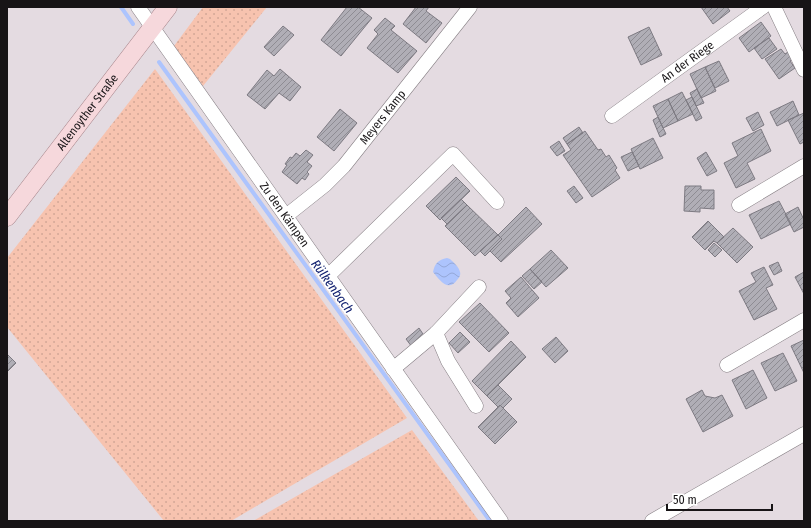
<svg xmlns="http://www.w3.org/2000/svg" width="811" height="528" viewBox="0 0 811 528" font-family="'Fira Sans Condensed',sans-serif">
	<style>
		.grass { fill: url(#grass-dots) }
		.water { fill: url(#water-waves) }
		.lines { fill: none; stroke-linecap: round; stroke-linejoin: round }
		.stream { stroke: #adc4fd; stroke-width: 4 }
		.building { fill: url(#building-hatch); stroke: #7d7a82 }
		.minor-casing { stroke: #867f84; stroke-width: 15 }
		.major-casing { stroke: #a48288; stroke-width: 19 }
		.minor { stroke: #fff; stroke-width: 14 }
		.major { stroke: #f6d8dc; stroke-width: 18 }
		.labels { text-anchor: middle; stroke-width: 3.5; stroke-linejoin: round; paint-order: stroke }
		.street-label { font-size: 12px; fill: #171416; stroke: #fff }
		.water-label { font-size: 13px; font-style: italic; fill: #122170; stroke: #fff }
	</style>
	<defs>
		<pattern id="grass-dots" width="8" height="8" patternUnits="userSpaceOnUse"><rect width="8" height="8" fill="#f7c3af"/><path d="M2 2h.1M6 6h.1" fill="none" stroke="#d3a796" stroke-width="1.8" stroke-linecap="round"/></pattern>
		<pattern id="water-waves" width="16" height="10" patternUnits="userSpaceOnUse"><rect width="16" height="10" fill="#adc4fd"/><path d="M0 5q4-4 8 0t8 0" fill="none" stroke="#94a8d8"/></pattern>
		<pattern id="building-hatch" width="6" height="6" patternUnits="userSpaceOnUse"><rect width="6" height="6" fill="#b0aeb6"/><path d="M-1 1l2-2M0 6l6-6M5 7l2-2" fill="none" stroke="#8e8c93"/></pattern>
	</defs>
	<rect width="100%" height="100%" fill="#e4dbe1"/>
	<path class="grass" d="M203,7h64l-64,79 -29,-40z
		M155,69l252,349 -176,103h-67l-157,-194v-69z
		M412,430l67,91h-226z"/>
	<path class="water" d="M447,258l3,1c3,3 9,8 10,13 1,3 -1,6 -3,8 -9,13 -18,-1 -24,-8 2,-9 5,-12 14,-14z"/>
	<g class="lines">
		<path class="stream" d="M121,7l12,17
			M159,62l331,459"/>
	</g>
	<path class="building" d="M347,7h11l14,11 -31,38 -20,-16z
		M416,7h13l-3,4 16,12 -16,20 -23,-19z
		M701,7h26l3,4 -17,13z
		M385,18l10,8 -4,4 26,21 -19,22 -31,-25 11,-14 -4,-4z
		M761,22l10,14 -22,16 -10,-14z
		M283,26l11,9 -20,21 -10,-9z
		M649,27l13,28 -21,10 -13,-28z
		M769,38l8,11 -15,10 -8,-11z
		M781,49l4,5 3,-2 5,7 -3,2 5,7 -16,11 -14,-20z
		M719,61l10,20 -14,7 -10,-21z
		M705,67l11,24 -15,7 -11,-24z
		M280,69l21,18 -11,14 -11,-8 -14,16 -18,-14 20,-25 7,6z
		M697,89l7,14 -8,3 -6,-13z
		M682,92l11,22 -15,7 -10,-22z
		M692,97l10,21 -6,3 -10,-21z
		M668,99l10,22 -15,7 -10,-22z
		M793,101l6,14 -22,11 -7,-14z
		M340,109l17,14 -23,28 -17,-14z
		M758,112l6,13 -11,6 -7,-13z
		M804,113v29l-4,2 -12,-24z
		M658,117l8,17 -6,3 -7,-17z
		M579,127l4,6 -16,11 -4,-6z
		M761,129l10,22 -24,12 8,16 -19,9 -12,-25 14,-7 -6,-13z
		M585,131l13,19 3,-1 5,8 3,-2 8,13 -2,2 5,8 -28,19 -29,-42 8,-5 -4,-6z
		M653,138l10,20 -23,11 -9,-20z
		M559,141l6,10 -8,5 -7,-9z
		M306,150l7,5 -6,7 5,4 -5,6 2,2 -4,6 -3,-2 -5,6 -15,-12 5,-7 -2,-1 5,-7 2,1 4,-5 4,3z
		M632,152l7,14 -11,5 -7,-14z
		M706,152l11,19 -10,5 -10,-18z
		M456,177l14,14 -30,29 -14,-14z
		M574,186l9,12 -7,5 -9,-12z
		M685,186h16v4h13v19l-14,-1v4l-16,-1z
		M461,199l6,6 -20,19 -6,-6z
		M779,201l12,23 -30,15 -12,-24z
		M467,205l31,30 -23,21 -30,-30z
		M526,207l16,17 -41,38 -11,-11 12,-12 -4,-4z
		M798,207l6,13v7l-10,5 -9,-18z
		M708,221l16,16 -7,6 -3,-2 -9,9 -13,-13z
		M733,228l20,19 -16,16 -20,-20z
		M498,235l4,4 -17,17 -5,-5z
		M714,243l8,7 -7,7 -7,-7z
		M551,250l17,18 -22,19 -16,-18z
		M778,262l4,9 -8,4 -5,-9z
		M764,267l9,18 -7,3 11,21 -23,11 -15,-29 17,-9 -5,-9z
		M530,269l12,13 -8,7 -12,-13z
		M804,272v22l-9,-17z
		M521,277l18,21 -21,19 -12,-14 5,-5 -6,-7z
		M480,303l29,30 -20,19 -30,-30z
		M419,328l6,9 -13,10 -6,-8z
		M460,332l10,10 -12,11 -9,-10z
		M556,337l12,14 -13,12 -13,-14z
		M804,340v33l-13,-27z
		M511,341l15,16 -39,39 -15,-15z
		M783,353l14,28 -22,10 -14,-28z
		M7,354l9,9 -9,9z
		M753,370l14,28 -21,11 -14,-29z
		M498,385l14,14 -9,9 -3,-3 -2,2 -11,-11z
		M702,390l3,6 10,2 7,-3 11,21 -30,16 -17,-33z
		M500,405l17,17 -22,22 -17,-17z"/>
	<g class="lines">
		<defs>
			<g id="minor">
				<path id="s1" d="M138,7l363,514"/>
				<path d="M774,7l30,63"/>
				<path id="s2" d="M612,116l151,-109"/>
				<path d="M739,205l65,-39"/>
				<path id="s3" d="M286,216l39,-31 19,-19 126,-159"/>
				<path d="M328,276l125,-122 44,48"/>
				<path d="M436,333l12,28 28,45"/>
				<path d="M727,365l77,-45"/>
				<path d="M393,369l43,-36 43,-46"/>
				<path d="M652,521l152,-87"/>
			</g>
			<g id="major">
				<path id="s4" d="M7,217l161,-210"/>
			</g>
		</defs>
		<use href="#minor" class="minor-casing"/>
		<use href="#major" class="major-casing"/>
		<use href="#minor" class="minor"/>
		<use href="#major" class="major"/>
	</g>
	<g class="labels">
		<g class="street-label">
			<text dy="4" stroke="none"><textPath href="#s2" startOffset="93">An der Riege</textPath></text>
			<text dy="4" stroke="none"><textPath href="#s4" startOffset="132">Altenoyther Straße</textPath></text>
			<text dy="4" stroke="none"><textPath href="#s3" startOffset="139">Meyers Kamp</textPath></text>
			<text dy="4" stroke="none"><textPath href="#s1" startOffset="254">Zu den Kämpen</textPath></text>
		</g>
		<g class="water-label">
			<text transform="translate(333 286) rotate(54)" y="5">Rülkenbach</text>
		</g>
	</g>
	<rect width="811" height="528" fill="none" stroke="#171416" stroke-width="16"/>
	<path d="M667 504v6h105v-6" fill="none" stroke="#171416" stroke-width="2"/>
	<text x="673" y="504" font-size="12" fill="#171416" stroke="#ffffff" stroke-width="3" paint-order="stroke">50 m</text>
</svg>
